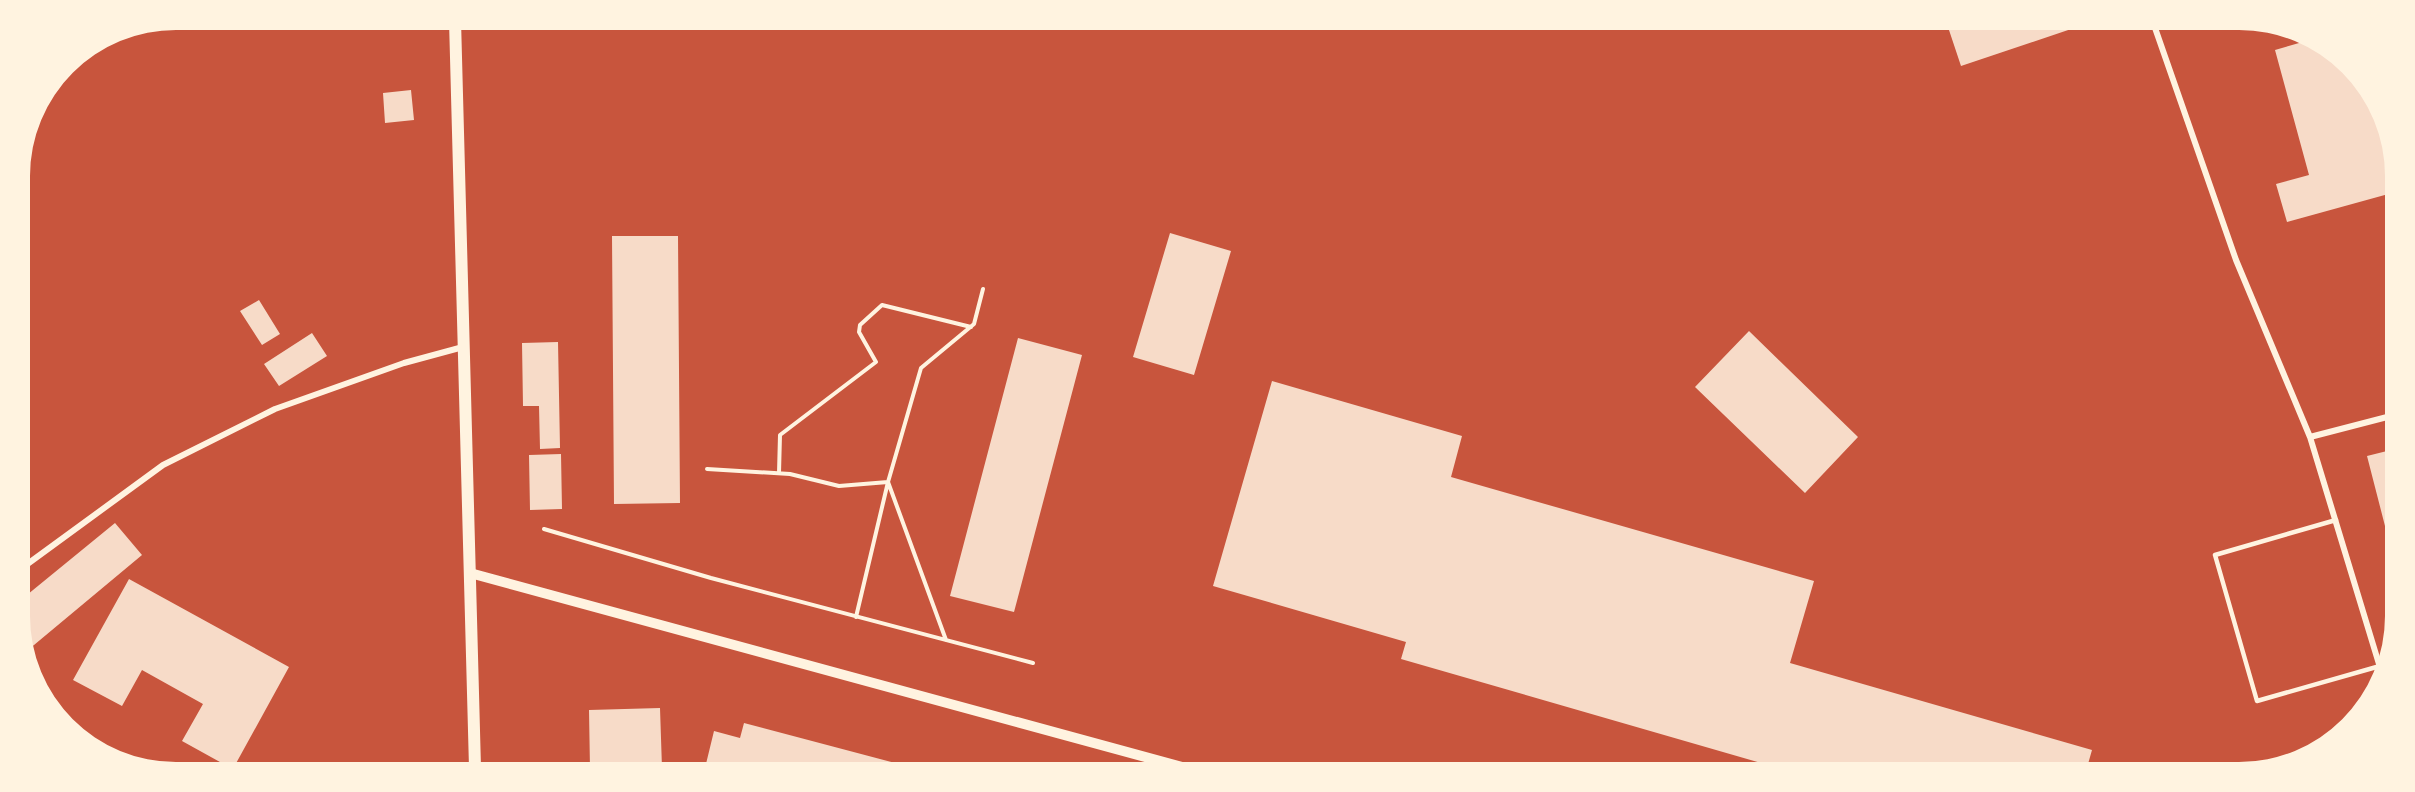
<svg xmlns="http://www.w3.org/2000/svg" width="2415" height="792" viewBox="0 0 2415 792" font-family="'Fira Sans',sans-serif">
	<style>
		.building { fill: #f7dbc8 }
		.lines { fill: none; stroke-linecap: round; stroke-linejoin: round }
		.path { stroke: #fff3e0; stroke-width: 4 }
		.service { stroke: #fff3e0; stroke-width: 4.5 }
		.minor { stroke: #fff3e0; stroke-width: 6 }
		.tertiary { stroke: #fff3e0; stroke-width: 10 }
		.secondary { stroke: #fff3e0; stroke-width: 12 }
	</style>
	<rect width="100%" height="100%" fill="#c8553d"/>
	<path class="building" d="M1947,24h136v1l-122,41z
		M117,31l4,3 -67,47 12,-16z
		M2306,41l50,32 37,73 -1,47 -105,29 -11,-38 33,-9 -34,-125z
		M411,90l3,30 -29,3 -2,-30z
		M1170,233l61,18 -37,124 -61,-18z
		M612,236h66l2,267 -66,1z
		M259,300l21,34 -18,11 -22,-34z
		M1749,331l109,106 -53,56 -110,-106z
		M312,333l15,23 -48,30 -15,-22z
		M1018,338l64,17 -68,257 -64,-16z
		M558,342l2,106 -20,1 -1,-43h-16l-1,-63z
		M1272,381l190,55 -11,41 363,104 -24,82 302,87 -4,14 25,8 -354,-1 2,-8 -360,-104 5,-17 -193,-56z
		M2391,450v74l-6,2 -18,-70z
		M561,454l1,55 -32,1 -1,-55z
		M115,523l27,32 -114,95 -6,-6v-45z
		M129,579l160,88 -55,100h-5l-47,-26 21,-37 -61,-34 -20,36 -49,-26z
		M660,708l2,60h-72l-1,-58z
		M744,723l170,45v1l-209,-1 9,-37 26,7z"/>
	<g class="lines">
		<path class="path" d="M707,469l83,5 49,12 49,-4 -32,135
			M779,473l1,-38 96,-73 -17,-30 1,-7 22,-20 89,22
			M544,529l167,49 322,85
			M946,640l-58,-158 33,-114 53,-44 9,-35"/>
		<path class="service" d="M2336,520l-121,35 42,146 123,-35"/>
		<path class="minor" d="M2154,25l82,235 74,177 72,237
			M2310,437l81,-21
			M22,568l141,-103 112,-56 129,-46 59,-16"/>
		<path class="tertiary" d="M470,573l723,197"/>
		<path class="secondary" d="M455,20l20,748"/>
	</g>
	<path d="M0 0H2415V792H0ZM176 30H2239A146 146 0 0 1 2385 176V616A146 146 0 0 1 2239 762H176A146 146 0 0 1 30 616V176A146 146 0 0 1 176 30Z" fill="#fff3e0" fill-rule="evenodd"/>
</svg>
